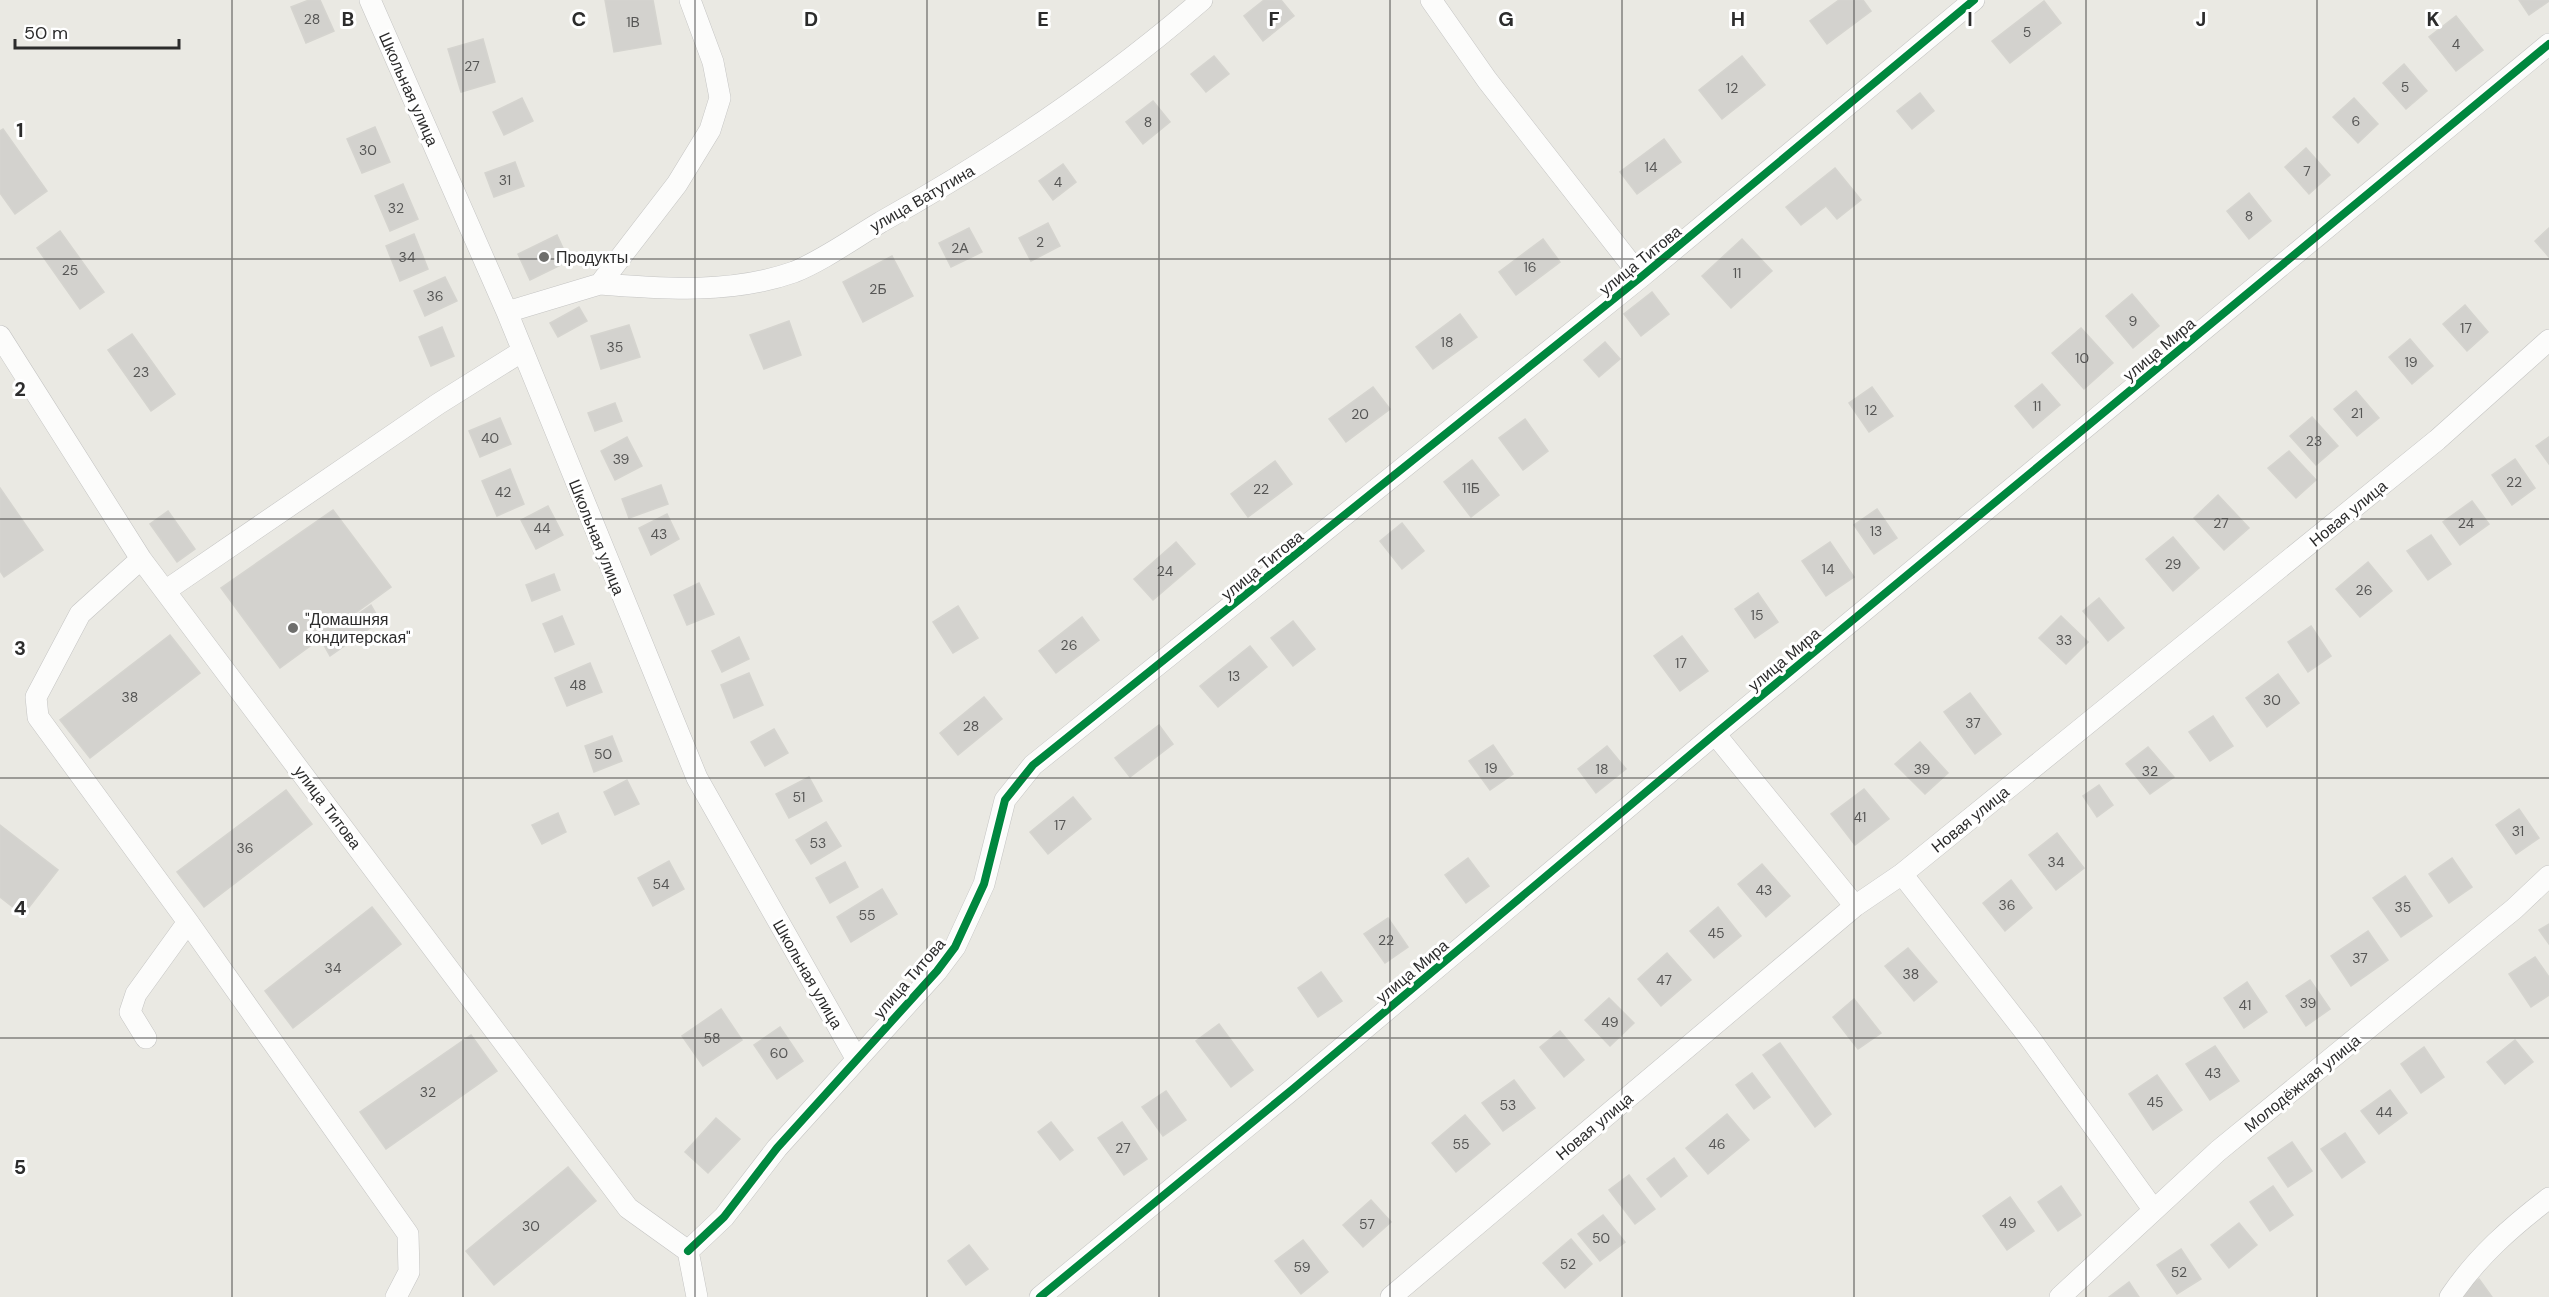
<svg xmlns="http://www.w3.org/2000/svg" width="2549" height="1297" viewBox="0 0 2549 1297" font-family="'DM Sans',sans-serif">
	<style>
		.building { fill: #d3d2ce; stroke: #d5d4cf; stroke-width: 1.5 }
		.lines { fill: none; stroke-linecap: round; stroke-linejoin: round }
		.minor-casing { stroke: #c4c4c3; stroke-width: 22 }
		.minor { stroke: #fcfcfb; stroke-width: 21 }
		.cycleway-casing { stroke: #fff; stroke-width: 11 }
		.cycleway { stroke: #00873e; stroke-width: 8 }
		.grid { fill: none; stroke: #2c2c2c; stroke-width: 1.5; stroke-opacity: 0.55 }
		.poi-dot { fill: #6e6e6c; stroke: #fff; stroke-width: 2 }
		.labels { text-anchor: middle; stroke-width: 6; stroke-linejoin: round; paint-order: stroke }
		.number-label { font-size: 14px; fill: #565655 }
		.street-label { font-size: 16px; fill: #2c2c2c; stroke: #fff }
		.poi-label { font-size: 16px; fill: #2c2c2c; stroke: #fff; text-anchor: start }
		.grid-label { font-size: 20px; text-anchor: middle; font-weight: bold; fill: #2c2c2c; stroke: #fff; stroke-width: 6; stroke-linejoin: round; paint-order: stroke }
	</style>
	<rect width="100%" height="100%" fill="#eae9e3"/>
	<path class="building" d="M309,0h11l14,31 -28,12 -15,-36z
		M605,0h48l8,44 -47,8z
		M1264,0h17l13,16 -31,25 -19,-25z
		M1839,0h24l8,11 -44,33 -17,-23z
		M2519,0h30v1l-20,14z
		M2044,1l17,22 -51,40 -18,-22z
		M2456,16l27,34 -27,21 -27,-34z
		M483,39l12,43 -34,10 -13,-43z
		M1214,56l15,18 -23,18 -15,-18z
		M1742,56l23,29 -43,34 -23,-29z
		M2404,64l23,27 -21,18 -23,-26z
		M1920,93l14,18 -22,18 -15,-18z
		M522,98l11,23 -29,14 -11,-23z
		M2354,98l24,26 -20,19 -25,-26z
		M1153,101l17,21 -27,22 -17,-22z
		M375,127l15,35 -28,11 -15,-34z
		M3,129l44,62 -32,23 -15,-21v-62z
		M1664,139l17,23 -44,32 -17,-22z
		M2306,148l24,27 -21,19 -24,-27z
		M515,162l9,24 -30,11 -9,-24z
		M1063,164l13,18 -23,18 -14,-19z
		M1835,168l26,32 -24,19 -11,-13 -25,19 -15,-18z
		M403,184l15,35 -28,12 -15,-35z
		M2249,193l22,28 -22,18 -22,-28z
		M1048,223l12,23 -29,15 -12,-23z
		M969,228l13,24 -31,15 -12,-24z
		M2549,228v29l-14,-16z
		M60,231l44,61 -24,17 -43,-61z
		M414,234l14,35 -28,12 -14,-35z
		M557,235l12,26 -39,19 -12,-26z
		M1543,239l17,23 -44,33 -17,-23z
		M1742,239l30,32 -41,37 -29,-32z
		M892,256l21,40 -50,26 -20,-40z
		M445,277l12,24 -32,15 -11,-25z
		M1652,292l17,22 -28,22 -17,-22z
		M2132,294l27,32 -26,22 -27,-32z
		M2465,305l23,27 -21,19 -24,-27z
		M579,307l8,14 -29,16 -8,-14z
		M1460,314l17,23 -44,32 -17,-22z
		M789,321l12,34 -37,14 -14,-34z
		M629,325l11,32 -39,12 -10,-33z
		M442,327l12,29 -23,10 -12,-29z
		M2081,328l32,35 -29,26 -32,-36z
		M132,334l43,60 -24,17 -43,-61z
		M2410,339l23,27 -21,18 -23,-27z
		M1605,342l15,17 -21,18 -15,-17z
		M2042,384l18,21 -27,23 -18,-22z
		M1373,387l17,22 -44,33 -17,-23z
		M1872,387l21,29 -24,16 -20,-29z
		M2356,391l23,27 -22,18 -23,-27z
		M615,403l7,18 -27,10 -7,-18z
		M2312,417l26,29 -22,19 -26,-29z
		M500,418l11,26 -31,13 -11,-26z
		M1525,419l23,32 -25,19 -24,-32z
		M627,437l15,29 -27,14 -14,-29z
		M2549,437v27l-13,-18z
		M2289,451l27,29 -20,18 -28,-30z
		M2515,459l20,29 -23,17 -20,-30z
		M1472,460l27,35 -28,22 -27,-35z
		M1275,461l17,23 -44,33 -17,-23z
		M510,469l14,35 -27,12 -15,-35z
		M661,485l7,19 -39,14 -7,-19z
		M0,488l43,62 -39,27 -4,-6z
		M2218,495l31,33 -25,22 -30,-32z
		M2472,501l17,23 -29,21 -17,-23z
		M548,506l15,29 -27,14 -15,-29z
		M1877,509l20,29 -23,16 -20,-29z
		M333,510l58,77 -111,81 -59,-80z
		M168,511l27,38 -18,13 -27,-38z
		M667,514l12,25 -28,16 -12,-27z
		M1402,523l22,28 -22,18 -22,-28z
		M2431,535l20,29 -23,16 -21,-29z
		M2173,537l26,31 -26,23 -27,-32z
		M1176,542l19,22 -42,36 -19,-21z
		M1830,542l24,35 -28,19 -24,-35z
		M2368,562l24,29 -32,26 -24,-28z
		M554,574l6,16 -28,11 -6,-16z
		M699,583l15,31 -27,11 -13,-30z
		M1758,593l20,29 -23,16 -20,-29z
		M2099,598l25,30 -16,13 -25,-30z
		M371,605l9,16 -50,35 -9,-16z
		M958,606l20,32 -25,15 -20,-31z
		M562,616l12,28 -19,8 -12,-28z
		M2061,616l27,26 -22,22 -27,-26z
		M1082,617l17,23 -43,33 -17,-22z
		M1293,621l22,28 -22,17 -22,-28z
		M2311,626l20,30 -23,16 -20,-30z
		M170,635l30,38 -110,85 -30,-38z
		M1682,636l26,35 -28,20 -26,-35z
		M739,637l10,22 -27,13 -10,-21z
		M1250,646l17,21 -49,40 -18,-21z
		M590,663l12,29 -35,14 -12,-28z
		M749,673l14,32 -29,13 -13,-33z
		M2278,674l21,29 -32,24 -21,-29z
		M1970,693l31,41 -26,20 -31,-42z
		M984,697l18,22 -44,36 -18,-22z
		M2213,716l20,30 -23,15 -21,-29z
		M1159,725l14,19 -43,33 -15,-19z
		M774,729l14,24 -23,13 -14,-24z
		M612,736l10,25 -28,11 -9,-26z
		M1920,742l28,31 -23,21 -30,-30z
		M1493,745l20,29 -23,16 -21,-29z
		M1607,746l19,23 -30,24 -18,-24z
		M2148,747l26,30 -24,17 -24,-30z
		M809,777l13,24 -33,17 -13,-24z
		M627,780l12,24 -24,11 -11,-23z
		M2099,785l14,20 -16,12 -14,-21z
		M1864,789l25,30 -34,26 -24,-31z
		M286,790l26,34 -108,83 -27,-35z
		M1073,797l18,22 -43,35 -18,-22z
		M2519,809l20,29 -23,16 -20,-29z
		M558,813l8,19 -24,12 -10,-19z
		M826,822l15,24 -30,18 -15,-24z
		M0,825l58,45 -35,45 -23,-18z
		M2057,833l27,35 -28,22 -27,-35z
		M1468,858l21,28 -23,17 -21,-28z
		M2452,858l20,29 -23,16 -20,-29z
		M669,861l15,28 -31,17 -15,-28z
		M845,862l13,25 -28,16 -14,-25z
		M1762,864l28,32 -24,21 -28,-33z
		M2405,876l27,40 -31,21 -28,-39z
		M2011,880l21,28 -27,23 -22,-28z
		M882,889l15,25 -46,28 -14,-25z
		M372,907l29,37 -108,84 -28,-37z
		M1718,907l23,29 -27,22 -24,-27z
		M1388,918l20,29 -23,16 -21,-29z
		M2549,924v20l-10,-14z
		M2368,931l20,29 -37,26 -20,-30z
		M1908,948l29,34 -23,19 -29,-35z
		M1667,953l24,27 -30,26 -23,-27z
		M2535,957l14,20v18l-18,12 -22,-33z
		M1321,972l21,29 -24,16 -20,-29z
		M2310,980l20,29 -24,17 -20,-30z
		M2247,982l20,30 -23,16 -20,-30z
		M1609,998l25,25 -24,23 -25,-26z
		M1854,999l27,34 -23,16 -25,-32z
		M721,1009l21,31 -39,26 -21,-30z
		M1219,1024l34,46 -22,17 -35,-46z
		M780,1027l23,34 -26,18 -23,-34z
		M1560,1031l24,29 -20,17 -24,-30z
		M471,1035l26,36 -111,78 -26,-37z
		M2515,1040l18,22 -28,22 -18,-22z
		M1780,1043l51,71 -16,13 -52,-72z
		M2215,1046l24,35 -29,19 -24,-36z
		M2424,1047l20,30 -23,16 -20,-29z
		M1752,1073l18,24 -16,12 -18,-24z
		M2157,1075l25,35 -29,20 -24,-36z
		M1514,1080l21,28 -32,23 -21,-28z
		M2390,1090l17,23 -28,21 -18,-23z
		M1166,1091l20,29 -23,16 -21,-29z
		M1727,1114l22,26 -41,34 -22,-26z
		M1465,1115l25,29 -34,28 -24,-29z
		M716,1118l24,21 -32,34 -23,-21z
		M1051,1122l22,28 -13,10 -22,-28z
		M1122,1122l25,37 -23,16 -26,-37z
		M2345,1133l20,29 -23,16 -21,-29z
		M2292,1142l20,29 -24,16 -20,-29z
		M1674,1158l13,18 -26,21 -14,-18z
		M568,1167l28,34 -102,84 -28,-34z
		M1629,1175l26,34 -20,15 -26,-34z
		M2061,1186l20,29 -23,16 -20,-29z
		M2273,1186l20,29 -23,16 -20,-29z
		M2010,1197l24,34 -27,19 -24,-34z
		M1371,1200l20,22 -28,25 -20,-22z
		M1603,1215l22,27 -25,19 -22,-27z
		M2239,1223l18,22 -28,23 -18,-23z
		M1571,1239l21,25 -27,24 -22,-25z
		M1303,1240l25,32 -27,22 -26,-33z
		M969,1245l19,24 -22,16 -18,-24z
		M2181,1249l20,30 -24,15 -20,-29z
		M2479,1279l13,18h-28l-3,-5z
		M2129,1282l10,15h-30z"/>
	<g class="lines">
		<defs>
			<path id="minor" d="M370,0l137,312 190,466 159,280
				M1431,0l56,80 154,197
				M600,284c64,5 132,10 194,-12 28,-11 60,-34 87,-50 112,-63 224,-138 321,-222
				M507,312l93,-28 77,-100 33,-54 10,-32 -7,-36 -23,-62
				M0,336l141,223 487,649 60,43 9,46
				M141,559l-61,55 -44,83 2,20 150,205 220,312 1,38 -13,25
				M165,591l273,-187 83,-52
				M1715,734l140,172
				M1902,874l127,163 124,172
				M146,1038l-16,-26 6,-18 52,-72
				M688,1251l36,-34 53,-69 160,-177 18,-24 29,-63 21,-84 28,-35 608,-488 333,-277
				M1040,1297l254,-209 421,-354 834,-690
				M1391,1297l464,-391 47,-32 535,-434 112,-100
				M2060,1297l158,-146 296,-242 35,-33
				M2450,1297c27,-40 61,-70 99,-99"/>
		</defs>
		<use href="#minor" class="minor-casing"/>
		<use href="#minor" class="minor"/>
		<defs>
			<path id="cycleway" d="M688,1251l36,-34 53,-69 160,-177 18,-24 29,-63 21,-84 28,-35 608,-488 333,-277
				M1040,1297l254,-209 421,-354 834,-690"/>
		</defs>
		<use href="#cycleway" class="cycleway-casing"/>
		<use href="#cycleway" class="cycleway"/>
	</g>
	<path class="grid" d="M232,0v1297M463,0v1297M695,0v1297M927,0v1297M1159,0v1297M1390,0v1297M1622,0v1297M1854,0v1297M2086,0v1297M2317,0v1297M0,259h2549M0,519h2549M0,778h2549M0,1038h2549"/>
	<g class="poi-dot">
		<circle cx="544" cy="257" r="6"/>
		<circle cx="293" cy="628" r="6"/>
	</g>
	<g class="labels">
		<g class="number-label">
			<text x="312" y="24">28</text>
			<text x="633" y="27">1В</text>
			<text x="2027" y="37">5</text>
			<text x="2456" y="49">4</text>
			<text x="472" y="71">27</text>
			<text x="2405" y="92">5</text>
			<text x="1732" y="93">12</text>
			<text x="2356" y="126">6</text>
			<text x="1148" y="127">8</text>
			<text x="368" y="155">30</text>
			<text x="1651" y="172">14</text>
			<text x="2307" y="176">7</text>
			<text x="505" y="185">31</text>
			<text x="1058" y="187">4</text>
			<text x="396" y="213">32</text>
			<text x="2249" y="221">8</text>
			<text x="1040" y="247">2</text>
			<text x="960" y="253">2А</text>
			<text x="407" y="262">34</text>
			<text x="1530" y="272">16</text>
			<text x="70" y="275">25</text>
			<text x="1737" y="278">11</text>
			<text x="878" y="294">2Б</text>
			<text x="435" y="301">36</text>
			<text x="2133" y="326">9</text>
			<text x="2466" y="333">17</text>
			<text x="1447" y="347">18</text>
			<text x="615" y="352">35</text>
			<text x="2082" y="363">10</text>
			<text x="2411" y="367">19</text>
			<text x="141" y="377">23</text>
			<text x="2037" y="411">11</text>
			<text x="1871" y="415">12</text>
			<text x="2357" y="418">21</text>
			<text x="1360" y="419">20</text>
			<text x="490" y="443">40</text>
			<text x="2314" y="446">23</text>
			<text x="621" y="464">39</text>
			<text x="2514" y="487">22</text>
			<text x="1471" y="493">11Б</text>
			<text x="1261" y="494">22</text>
			<text x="503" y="497">42</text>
			<text x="2221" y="528">27</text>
			<text x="2466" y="528">24</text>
			<text x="542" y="533">44</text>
			<text x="1876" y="536">13</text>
			<text x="659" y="539">43</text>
			<text x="2173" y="569">29</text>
			<text x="1828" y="574">14</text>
			<text x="1165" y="576">24</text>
			<text x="2364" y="595">26</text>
			<text x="1757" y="620">15</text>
			<text x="2064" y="645">33</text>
			<text x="1069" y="650">26</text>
			<text x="1681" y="668">17</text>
			<text x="1234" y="681">13</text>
			<text x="578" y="690">48</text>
			<text x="130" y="702">38</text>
			<text x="2272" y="705">30</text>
			<text x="1973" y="728">37</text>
			<text x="971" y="731">28</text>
			<text x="603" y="759">50</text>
			<text x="1491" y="773">19</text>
			<text x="1602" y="774">18</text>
			<text x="1922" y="774">39</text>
			<text x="2150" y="776">32</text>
			<text x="799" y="802">51</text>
			<text x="1860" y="822">41</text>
			<text x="1060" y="830">17</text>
			<text x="2518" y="836">31</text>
			<text x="818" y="848">53</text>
			<text x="245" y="853">36</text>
			<text x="2056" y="867">34</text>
			<text x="661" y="889">54</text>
			<text x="1764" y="895">43</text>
			<text x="2007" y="910">36</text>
			<text x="2403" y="912">35</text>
			<text x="867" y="920">55</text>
			<text x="1716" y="938">45</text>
			<text x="1386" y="945">22</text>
			<text x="2360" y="963">37</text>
			<text x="333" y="973">34</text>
			<text x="1911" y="979">38</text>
			<text x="1664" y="985">47</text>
			<text x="2308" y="1008">39</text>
			<text x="2245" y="1010">41</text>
			<text x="1610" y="1027">49</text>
			<text x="712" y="1043">58</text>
			<text x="779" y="1058">60</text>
			<text x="2213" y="1078">43</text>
			<text x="428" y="1097">32</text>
			<text x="2155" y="1107">45</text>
			<text x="1508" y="1110">53</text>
			<text x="2384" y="1117">44</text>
			<text x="1461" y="1149">55</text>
			<text x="1717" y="1149">46</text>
			<text x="1123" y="1153">27</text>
			<text x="2008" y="1228">49</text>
			<text x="1367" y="1229">57</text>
			<text x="531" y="1231">30</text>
			<text x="1601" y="1243">50</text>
			<text x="1568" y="1269">52</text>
			<text x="1302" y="1272">59</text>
			<text x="2179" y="1277">52</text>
		</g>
		<g class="street-label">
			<text transform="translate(409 89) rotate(66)" y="6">Школьная улица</text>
			<text transform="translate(922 198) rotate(-30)" y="6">улица Ватутина</text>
			<text transform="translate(1640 260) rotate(-39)" y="6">улица Титова</text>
			<text transform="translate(2159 349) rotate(-40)" y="6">улица Мира</text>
			<text transform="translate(2348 513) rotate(-39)" y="6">Новая улица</text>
			<text transform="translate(597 537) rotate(68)" y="6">Школьная улица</text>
			<text transform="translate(1262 565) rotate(-39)" y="6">улица Титова</text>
			<text transform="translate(1784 659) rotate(-40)" y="6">улица Мира</text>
			<text transform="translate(328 807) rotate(53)" y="6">улица Титова</text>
			<text transform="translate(1970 819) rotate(-39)" y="6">Новая улица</text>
			<text transform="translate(1412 971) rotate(-40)" y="6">улица Мира</text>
			<text transform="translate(808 974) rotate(60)" y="6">Школьная улица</text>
			<text transform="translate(909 978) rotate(-49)" y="6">улица Титова</text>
			<text transform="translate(2302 1083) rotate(-39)" y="6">Молодёжная улица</text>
			<text transform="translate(1594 1126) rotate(-40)" y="6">Новая улица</text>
		</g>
		<g class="poi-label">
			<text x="556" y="263">Продукты</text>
			<text x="305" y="625">"Домашняя<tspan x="305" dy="18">кондитерская"</tspan></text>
		</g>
	</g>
	<g class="grid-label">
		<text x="348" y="26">B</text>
		<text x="579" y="26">C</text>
		<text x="811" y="26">D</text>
		<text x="1043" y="26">E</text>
		<text x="1274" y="26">F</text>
		<text x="1506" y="26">G</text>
		<text x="1738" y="26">H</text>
		<text x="1970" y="26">I</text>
		<text x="2201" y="26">J</text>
		<text x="2433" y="26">K</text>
		<text x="20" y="137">1</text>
		<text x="20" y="396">2</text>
		<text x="20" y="655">3</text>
		<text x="20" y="915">4</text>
		<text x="20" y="1174">5</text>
	</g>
	<path d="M15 39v9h164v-9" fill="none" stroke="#2c2c2c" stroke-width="3"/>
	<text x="24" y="39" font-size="18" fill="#2c2c2c" stroke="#ffffff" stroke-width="4.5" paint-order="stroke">50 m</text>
</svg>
